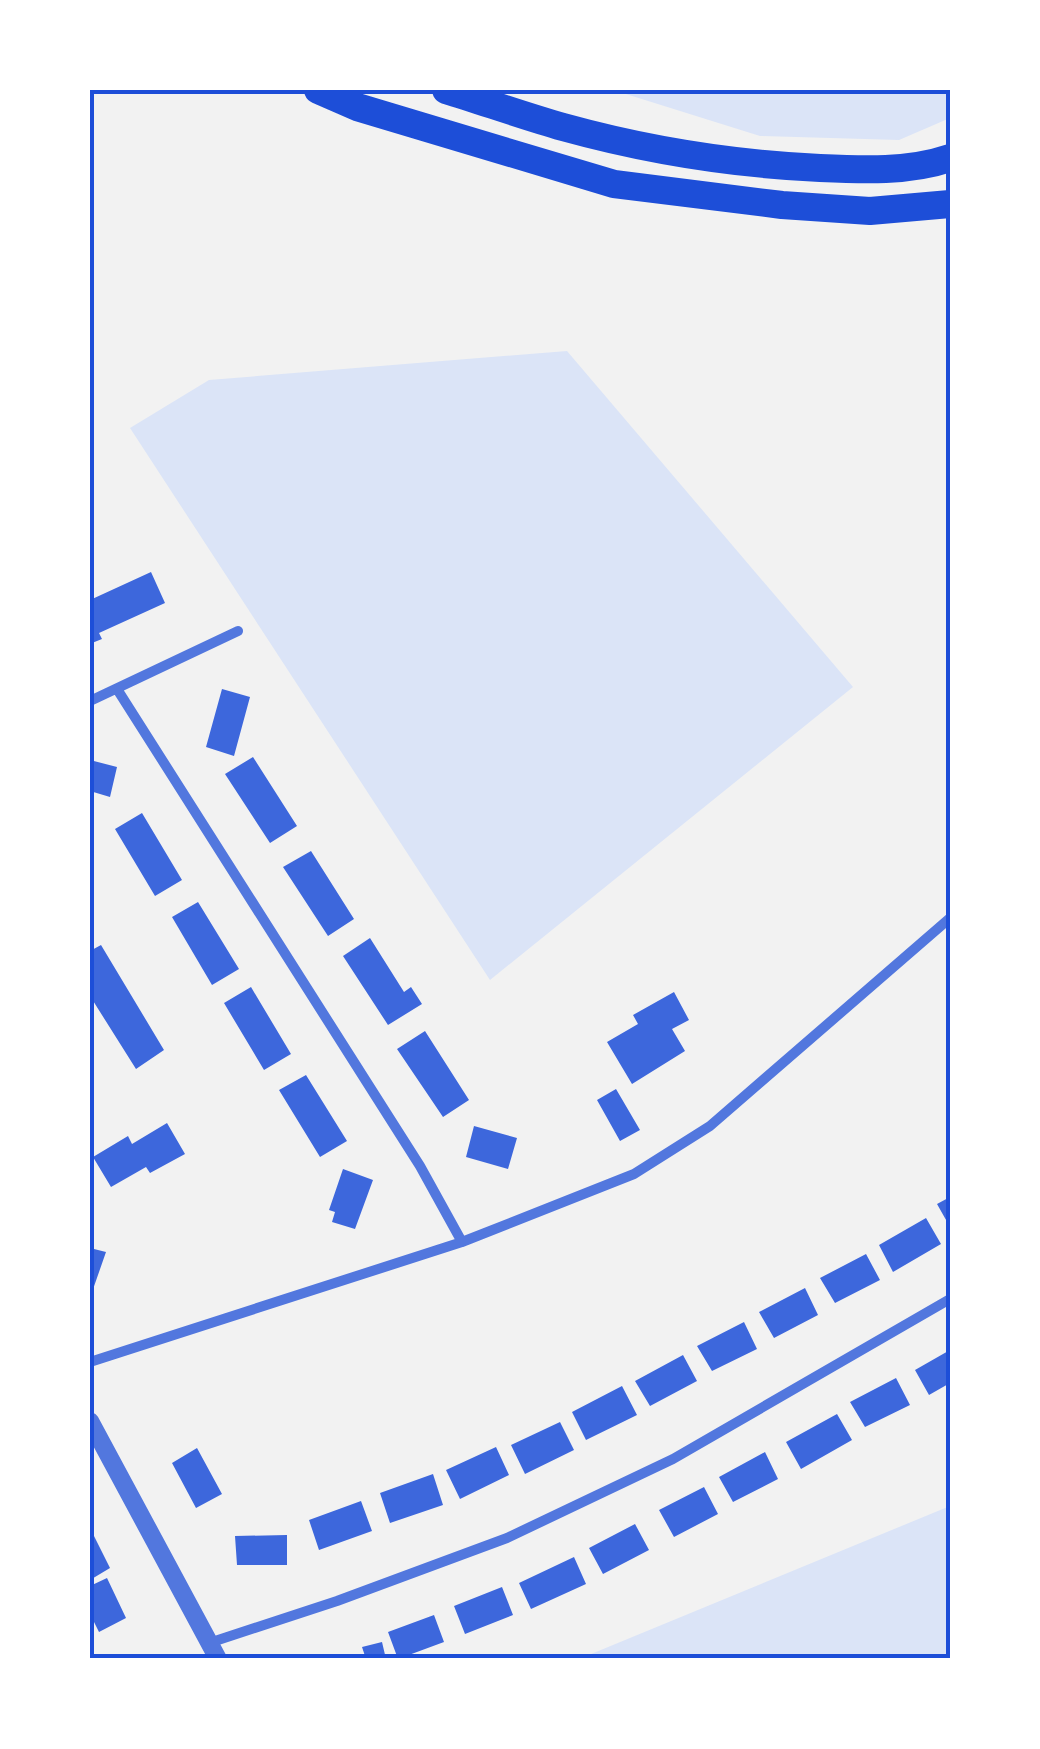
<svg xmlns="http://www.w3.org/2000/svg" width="1040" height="1749" viewBox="0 0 1040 1749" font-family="Mulish,sans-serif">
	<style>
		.green { fill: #dbe4f7 }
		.building { fill: #3d67dc }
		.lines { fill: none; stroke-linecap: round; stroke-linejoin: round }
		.minor { stroke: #5277de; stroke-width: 10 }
		.tertiary { stroke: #5277de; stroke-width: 18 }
		.trunk { stroke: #1d4ed8; stroke-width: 28 }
		.neatline { fill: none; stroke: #1d4ed8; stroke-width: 4 }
	</style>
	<rect width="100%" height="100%" fill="#f2f2f2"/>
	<path class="green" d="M613,90h337v28l-51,22 -139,-4z
		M567,351l286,336 -363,293 -360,-552 79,-48z
		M950,1506v153h-371z"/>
	<path class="building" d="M151,572l14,31 -66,30 3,6 -10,4 -2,-43z
		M222,689l28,8 -16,59 -28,-9z
		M253,757l44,69 -27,17 -45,-69z
		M90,760l27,7 -7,30 -20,-6z
		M142,813l40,67 -27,16 -40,-67z
		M311,851l43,68 -26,17 -45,-69z
		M198,902l41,67 -27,16 -40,-68z
		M370,938l34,54 7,-5 11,17 -34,21 -45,-69z
		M101,945l63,105 -28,19 -46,-73v-45z
		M251,987l40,67 -27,16 -40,-67z
		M674,992l15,28 -17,9 13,22 -53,33 -25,-42 31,-18 -5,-9z
		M425,1031l44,69 -26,17 -46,-68z
		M306,1075l41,66 -27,16 -41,-67z
		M616,1089l24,41 -20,11 -23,-41z
		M167,1123l18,31 -35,19 -4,-6 -35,20 -18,-30 35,-21 4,8z
		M474,1126l43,12 -9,31 -42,-12z
		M343,1169l30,11 -18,49 -23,-7 3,-10 -6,-2z
		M950,1197v30l-13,-23z
		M926,1218l15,26 -48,28 -14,-27z
		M90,1248l16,4 -15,43h-1z
		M866,1254l14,26 -45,23 -15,-25z
		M805,1288l13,27 -44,23 -15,-26z
		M744,1322l13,27 -45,22 -15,-25z
		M950,1350v33l-21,12 -14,-25z
		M683,1355l14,26 -47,25 -15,-25z
		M896,1378l14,27 -45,22 -15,-25z
		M622,1386l15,29 -51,25 -14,-28z
		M837,1414l15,26 -51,29 -15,-27z
		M560,1422l14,28 -49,24 -14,-29z
		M496,1447l13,28 -49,24 -14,-29z
		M197,1448l25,46 -26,14 -24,-45z
		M765,1452l13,27 -45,23 -14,-25z
		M433,1474l10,31 -53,18 -10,-30z
		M704,1487l14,27 -44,23 -15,-27z
		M361,1501l11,30 -53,19 -10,-30z
		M635,1524l14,26 -46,24 -14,-26z
		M90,1528l20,40 -20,12z
		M287,1535v30h-50l-2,-29z
		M574,1557l12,27 -55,25 -12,-26z
		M107,1578l19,40 -27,14 -9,-18v-28z
		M502,1587l11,28 -48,19 -11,-28z
		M434,1615l10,27 -46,17 -10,-27z
		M382,1642l4,17h-20l-4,-12z"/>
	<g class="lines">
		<path class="minor" d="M117,689l303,477 42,76
			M90,701l148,-70
			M90,1362l372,-120 172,-68 76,-48 240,-208
			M209,1643l128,-42 170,-63 166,-79 277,-160"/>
		<path class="tertiary" d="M90,1421l128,238"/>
		<path class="trunk" d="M318,90l39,17 257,77 168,21 88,6 80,-7
			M446,90c39,12 78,26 117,37 83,23 171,37 257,41 43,2 89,4 130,-10"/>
	</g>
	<rect width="1040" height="1749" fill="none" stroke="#ffffff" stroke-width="185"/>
	<rect x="92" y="92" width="856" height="1564" class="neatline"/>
</svg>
